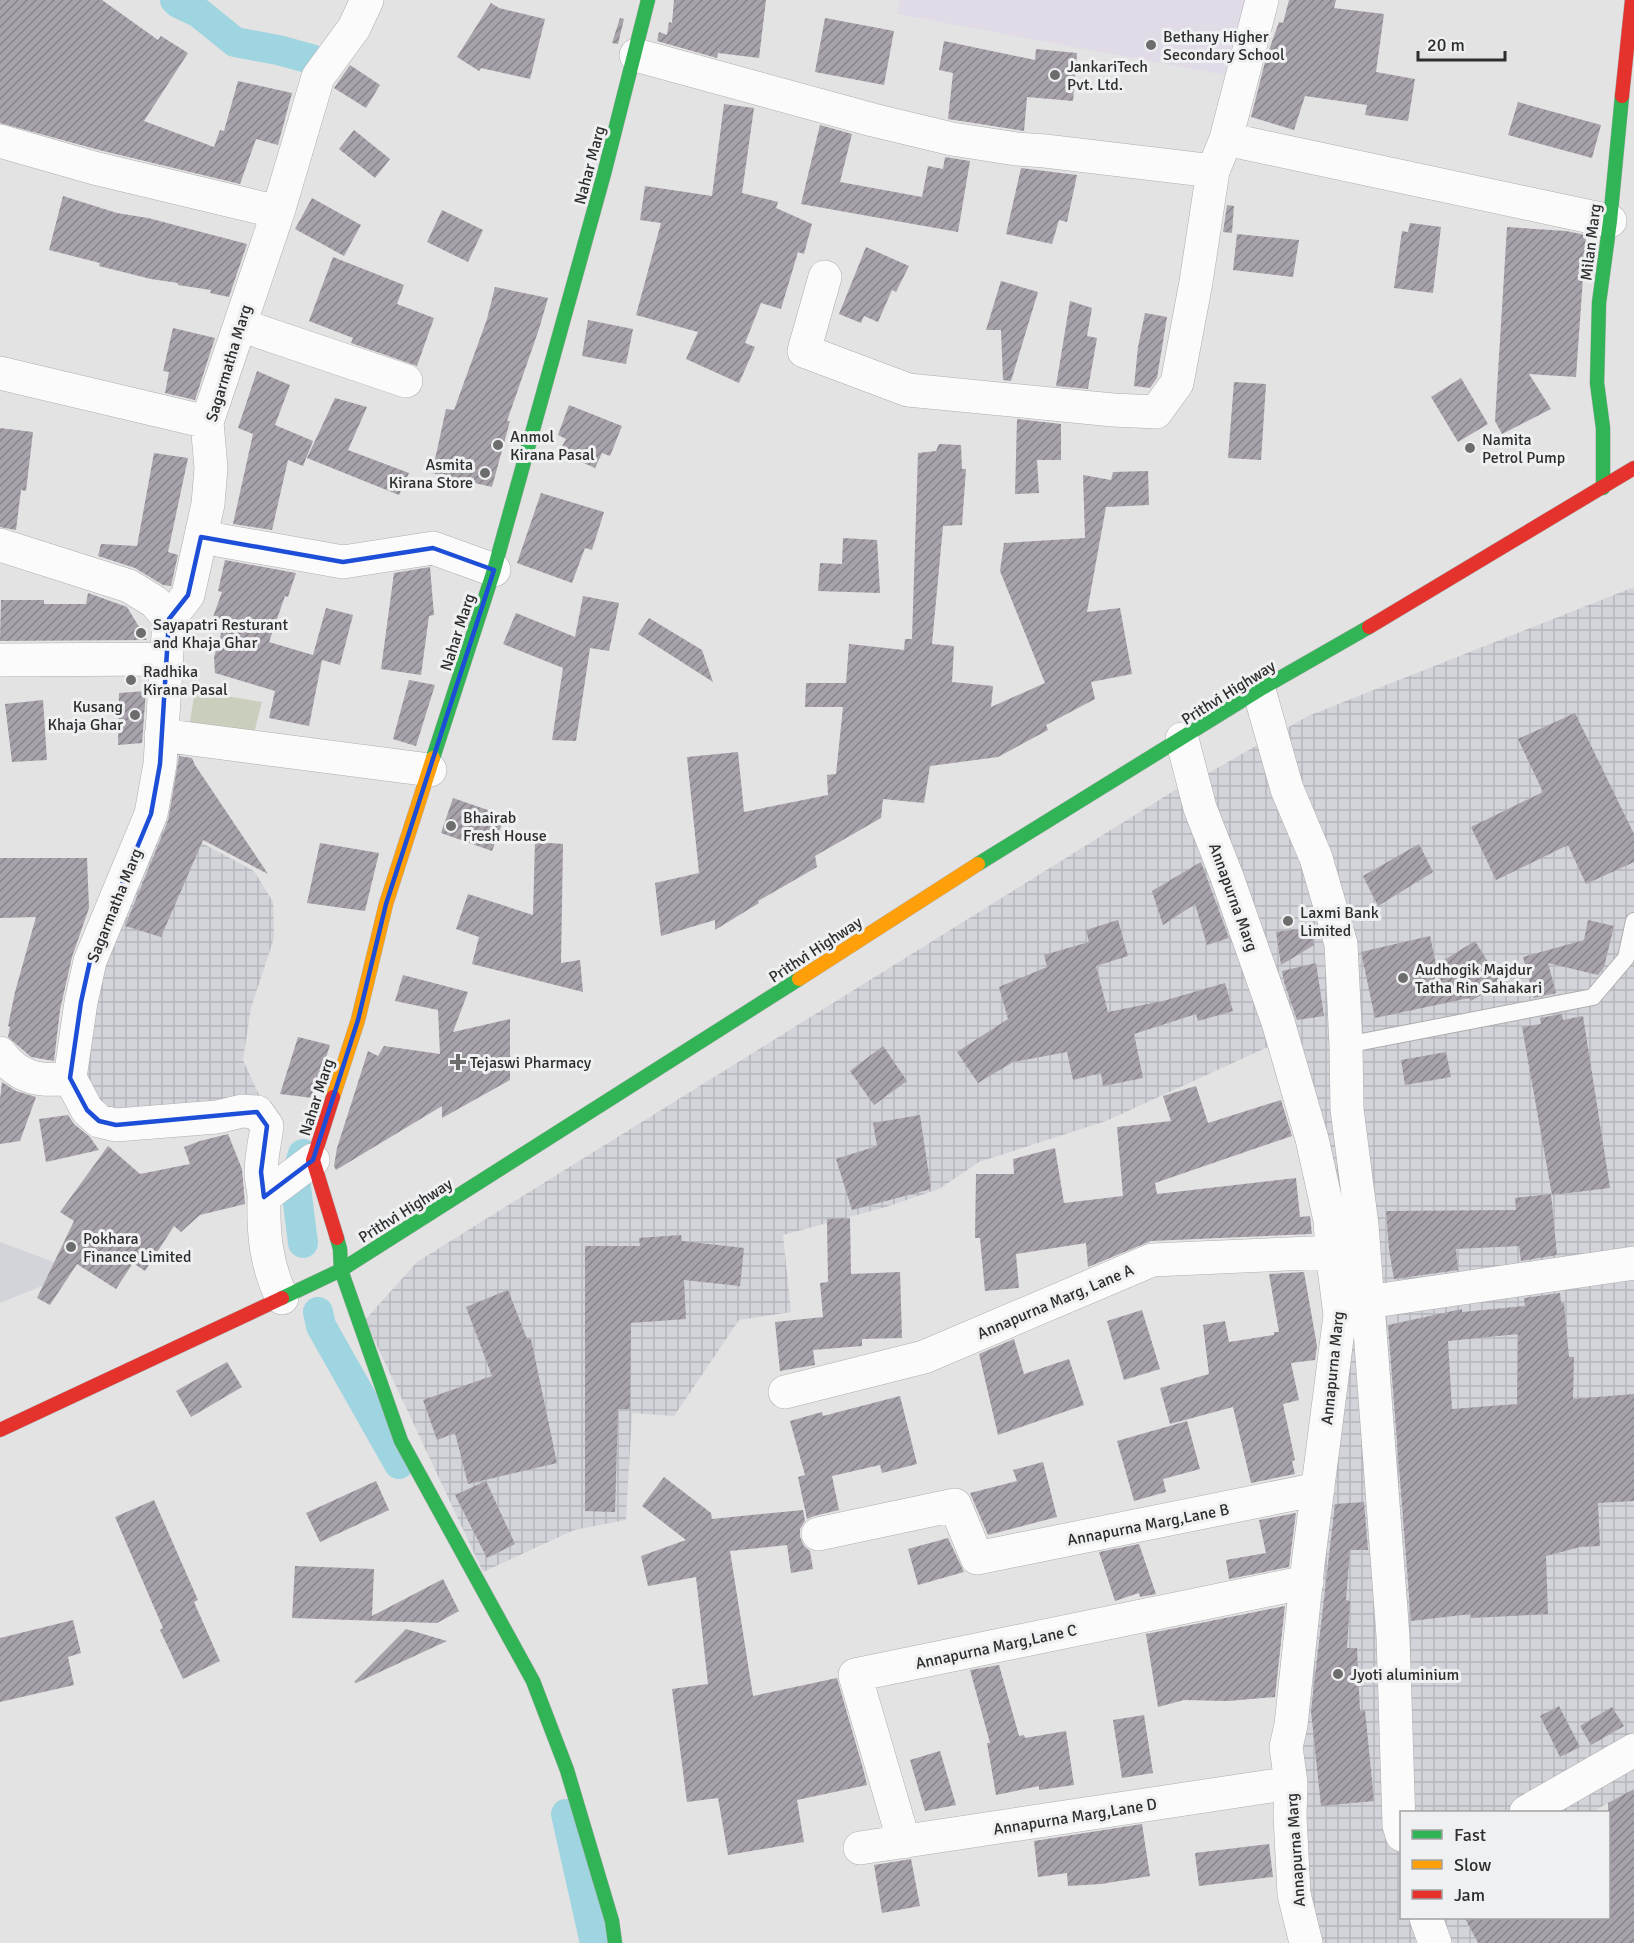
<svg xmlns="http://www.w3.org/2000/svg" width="1634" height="1943" viewBox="0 0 1634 1943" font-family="Signika,sans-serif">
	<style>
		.built { fill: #d2d4d9 }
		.industrial { fill: url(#industrial-grid) }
		.education { fill: #e0dbe6 }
		.grass { fill: #c9cfbc }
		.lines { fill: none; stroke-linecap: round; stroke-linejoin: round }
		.canal { stroke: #9fd4e1; stroke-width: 30 }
		.building { fill: url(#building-hatch); fill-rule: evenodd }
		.lane-casing { stroke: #adadad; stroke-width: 18 }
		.street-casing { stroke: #adadad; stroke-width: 34 }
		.fast-casing { stroke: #adadad; stroke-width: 15 }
		.slow-casing { stroke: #adadad; stroke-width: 15 }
		.jam-casing { stroke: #adadad; stroke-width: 15 }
		.lane { stroke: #fbfbfb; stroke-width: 16 }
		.street { stroke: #fbfbfb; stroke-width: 33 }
		.fast { stroke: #30b455; stroke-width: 14 }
		.slow { stroke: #ff9f0a; stroke-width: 14 }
		.jam { stroke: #e5322d; stroke-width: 14 }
		.marked { fill: none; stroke: #1d4ed8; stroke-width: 4.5; stroke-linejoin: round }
		.poi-dot { fill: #6d6d6e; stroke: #eff0f1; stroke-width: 2 }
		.labels { text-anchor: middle; stroke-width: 6; stroke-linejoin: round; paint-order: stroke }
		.poi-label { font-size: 16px; fill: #2e2e2f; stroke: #eff0f1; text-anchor: start }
		.street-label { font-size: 16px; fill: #2e2e2f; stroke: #eff0f1 }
	</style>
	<defs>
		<pattern id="industrial-grid" width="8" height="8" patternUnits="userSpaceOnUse" patternTransform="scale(1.5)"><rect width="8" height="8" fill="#d2d4d9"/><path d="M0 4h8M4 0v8" fill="none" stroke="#b5b6bb"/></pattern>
		<pattern id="building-hatch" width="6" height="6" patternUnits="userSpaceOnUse" patternTransform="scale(1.5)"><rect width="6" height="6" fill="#a8a2aa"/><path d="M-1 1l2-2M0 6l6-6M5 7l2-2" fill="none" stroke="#89848b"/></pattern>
	</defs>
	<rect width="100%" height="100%" fill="#e3e3e3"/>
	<path class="built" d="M0,1242l59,22 -2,16 -57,23z"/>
	<path class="industrial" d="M1634,587v1202l-42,23h-190v106h62l14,25h-165l-14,-127 10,-195 40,-249 -99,-462 -43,-136 101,-58z
		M1180,787l90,259 -164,75 -127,41 -40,27 -53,18 -103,28 8,77 -52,8 -65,96 -42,-3 -6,107 -52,10 -91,42 -118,-252 52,-58z
		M164,809l36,33 54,29 19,31 1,36 -23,70 -8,52 17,37 -126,20 -41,-14 -11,-53 8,-50z"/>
	<path class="education" d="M900,0h349l-19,76 -333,-62z"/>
	<path class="grass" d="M195,691l67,11 -9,35 -64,-10z"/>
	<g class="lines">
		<path class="canal" d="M175,0l3,3 21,10 36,29 43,8 33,9
			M303,1243l-8,-64 8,-25
			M318,1312l3,14 78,138
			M566,1814l29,129"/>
	</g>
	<path class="building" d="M0,0h102l56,40 3,-4 27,17 -44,68 70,26 6,-17 4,1 14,-50 54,12 -14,52 -22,-6 -16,45 -141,-34 -99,-27z
		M674,0h92l-7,58 -41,-5 -1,5 -60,-17 2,-9 8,3 2,-13 3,1z
		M1289,0h47l-2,8 50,6 -8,58 39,7 -7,42 -43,-6 2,-10 -62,-9 -11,34 -43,-13 15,-59 13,-36 4,1z
		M491,3l8,5 46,11 -15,60 -49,-11 -2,3 -22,-14z
		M620,18l4,1 -6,25 -6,-1z
		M825,18l69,13 -10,54 -69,-13z
		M944,41l91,19 1,-11 41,4 -4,48 -46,-4 -3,34 -76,-12 5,-46 -14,-3z
		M350,65l30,20 -14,23 -32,-20z
		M1518,102l83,23 -9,33 -84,-23z
		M724,104l30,4 -12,85 36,9 -2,6 36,16 -8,30 -6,-2 -17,57 -20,-6 -16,40 10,4 -16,36 -53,-24 12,-27 -62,-17 25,-92 -21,-3 5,-34 67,10z
		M820,125l32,9 -12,48 82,15 6,-31 15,3 2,-12 25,4 -12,71 -157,-28z
		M354,130l36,29 -15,19 -36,-29z
		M1021,168l56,7 -10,47 -8,-2 -7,24 -46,-10z
		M63,196l54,17 31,5 99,26 -18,53 -19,-4 1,-3 -33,-5v-2l-27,-4 -52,-13 1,-3 -51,-13z
		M312,198l49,27 -17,31 -49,-27z
		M1227,205l7,1 -2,27 -9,-1z
		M442,210l41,20 -15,32 -41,-20z
		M1410,223l31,4 -8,66 -39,-5 8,-57 6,1z
		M1507,227l59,4 20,4 -10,142 -47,-3 22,35 -49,25 -7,-13z
		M1237,234l62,6 -6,37 -60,-7z
		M866,247l43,19 -13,26 -4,-2 -14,32 -14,-6 -3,7 -22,-9z
		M333,257l71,28 -7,19 37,14 -17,48 -66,-23 2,-5 -44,-17z
		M1001,281l37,11 -27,89 -8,-1 -2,-50h-15z
		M495,287l53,11 -9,31 -32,92h3l-18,66 -60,-14 14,-64 8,1 33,-91z
		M1070,301l22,7 -5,28 10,2 -9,51 -32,-3z
		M1145,313l22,4 -10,61 -7,10 -16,-2 4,-39z
		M588,320l45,9 -7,35 -44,-8z
		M173,328l42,10 -20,62 -30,-7 4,-21 -6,-1z
		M257,371l33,14 -15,40 38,16 -10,25 -15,-6 -16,70 -39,-6 20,-90 -15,-6z
		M1461,378l27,46 -30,18 -27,-45z
		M1234,382l32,2 -5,76 -33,-2z
		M335,398l32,9 -19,43 61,23 -10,22 -92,-37z
		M569,405l53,21 -12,30 -8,-3 -7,15 -36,-16 7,-13 -8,-4z
		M1017,419l44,5v36h-24l2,33 -24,1z
		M0,428l33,4 -7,59 -5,-1 -5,40 -16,-3z
		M939,444l22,1 1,24h4l-4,56 -19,1 -11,118 22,2 -2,36 41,4 -2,21 54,-24 -45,-112 4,-28 81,-5 -2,-63 28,5 2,-8 35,-1 1,34 -43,2 -19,105 33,-4 12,66 -41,8 4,17 -49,26 2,5 -50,27 -68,9 -6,37 -41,-4 -2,19 -66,38 2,11 -59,34 1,2 -44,27v-10l-54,16 -6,-53 44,-10 -12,-116 51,-5 6,60 84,-17 -1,-20 9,-1 7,-67h-38l1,-24h40l3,-39 55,6 1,-11h7l6,-186 18,-2z
		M154,453l34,5 -20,94 10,3 -7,31 -8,-1 -28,-17 -37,-12 3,-12 36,2z
		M541,493l63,19 -12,38 -7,-2 -13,35 -55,-20z
		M843,538l34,2 3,53 -62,-2 2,-28 22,1z
		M225,560l71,13 -8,24 -3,-1 -16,46 44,13 13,-47 27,7 -13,50 -18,-5 -13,66 -40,-8 6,-27 -60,-18 -1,-16 11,-36 -12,-4 9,-25 -4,-1z
		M430,567l4,48 -5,1 -8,59 -40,-6 13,-96z
		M88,593l39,14 20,33 -147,1 1,-41h43v4h42z
		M583,596l36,7 -10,48 -19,-3 -14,93 -24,-1 11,-72 -60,-24 13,-31 59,24z
		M649,618l53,32 11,32 -75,-48z
		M409,680l26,5 -19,61 -23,-7z
		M146,691l-4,52 -24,2 1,-52z
		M43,700l4,60 -35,2 -7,-58z
		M1575,713l59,121v28l-48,22 -18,-39 -72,35 -25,-53 72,-35 -25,-53z
		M179,756l13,2 3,7 73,109 -65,-34 -42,97 -36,-11 43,-105z
		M453,798l52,18 -13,35 -51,-18z
		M535,842l28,2 -2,119 19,-3 3,32 -111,-28 7,-27 -23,-8 12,-35 65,21z
		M320,843l59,10 -14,58 -58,-8z
		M1419,844l14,28 -55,34 -15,-30z
		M0,858h87l2,50 -17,49 -12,53 -6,51 -23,-4 -23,-20 2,-10 -2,-1 7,-34 21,-75 -36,1z
		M1201,862l28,76 -22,7 -12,-41 -32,21 -11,-34z
		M1118,920l10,36 -32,10 12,46 55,-11 62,-18 8,28 -35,10 -2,-7 -62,20 9,44 -40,8 -2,-13 -28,7 -6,-28 -54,10 -35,21 -21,-31 51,-33 -9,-32 48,-20 -3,-12 45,-13 -3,-12z
		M1588,920l26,6 -10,41 -6,8 -50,-12 8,30 -22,5 -11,-41 61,-17z
		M1311,927l3,18 -33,20 -5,-33z
		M1430,936l6,29 39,-24 26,42 -30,18 -2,-3 -94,20 -14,-66z
		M1316,963l8,53 -27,4 -13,-38 -2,-11z
		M403,975l65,17 -15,40 57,-13v61l-68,38v-12l-106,64 -2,-4 3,-18 31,-97 10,5 6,-10 56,8 -2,-44 -43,-9z
		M1562,1014l1,6 20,-4 27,172 -58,7 -30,-168 19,-3 -1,-6z
		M298,1037l32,8 -17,53 -33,-4z
		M883,1046l24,35 -33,24 -24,-34z
		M1446,1052l5,25 -46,8 -4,-25z
		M2,1082l14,9 20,6 -16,44 -20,3v-45z
		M1196,1086l12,37 73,-23 11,36 -137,47 2,11 139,-16 4,39 10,-1 2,18 -161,7 -63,26 -2,-24 -70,11 3,34 -34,3 -5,-53h-5l1,-64h38l-1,-15 42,-11 9,55 59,-7 -6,-69 54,-6 -8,-25z
		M68,1115l6,9 16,13 9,13 -53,12 -7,-43z
		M920,1115l11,74 -79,21 -16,-51 41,-13 -4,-23z
		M228,1134l14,35 3,35 -45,11 -19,17 -7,-6 -29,45 -12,-8 -17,26 -39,-25 -27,41 -13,-7 37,-77 -14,-9 48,-66 32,28 50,-10 -6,-17 16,-6z
		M1551,1194l6,61 -36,6 -2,-15 -63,3 2,21 -64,9 -5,-29 -3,-39 130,-1 -1,-12z
		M850,1218l1,56 49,-2 2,66 -40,1v7l-49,4 2,15 -35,6 -5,-49 48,-5 -3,-34 8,-1 -1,-63z
		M681,1235l1,6 62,7 -4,38 -56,-6 2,39 -55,4 -1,86h-12l-3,103 -30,-1v-265h55l-1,-8z
		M1304,1272l13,74 -2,14 -24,3 8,37 -16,4 12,56 -3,1 3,13 -44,9 -18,-76 -63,17 -10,-36 49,-14 -6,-49 22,-4 4,21 45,-7v-3h5l-10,-58z
		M508,1290l19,49h4l26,124 -89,21 -13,-51 -18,7 -14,-40 69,-24 -26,-69z
		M1560,1293l1,10h3l5,54h5l-1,42 61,-5v107l-36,2 2,43 -20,1 -34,9 2,58 -77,4v-4l-60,7 -23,-296 74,-16v3l63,-6 -1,-8zM1518,1334l-1,70 -65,5 -4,-68z
		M1142,1310l18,59 -36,11 -17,-59z
		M1014,1339l10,35 45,-15 15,46 -86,30 -19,-81z
		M227,1362l15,25 -51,30 -15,-26z
		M900,1396l17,68 -35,9 -2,-8 -48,11 7,34 -25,6 -7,3 -9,-42 7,-2 -15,-54 32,-9 1,4z
		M1187,1421l13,48 -37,10 3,13 -32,9 -17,-60z
		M1043,1462l14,55 -69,18 -18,-42 47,-12 -4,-11z
		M664,1477l47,36 1,6 91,-9 2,11 -5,8v8l4,9 6,5 3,18 -22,4 -4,-28 -57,6 23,145 84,-18 27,94 3,13 -70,15 7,42 -76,13 -10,-57 -31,4 -15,-113 36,-5 -12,-107 -48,9 -7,-30 45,-16 -44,-34z
		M376,1481l13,29 -69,32 -14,-29z
		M486,1481l29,63 -28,14 -32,-63z
		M154,1500l44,100 -4,2 26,59 -37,18 -23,-49 3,-2 -48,-111z
		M1364,1502l4,48h-18l-4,50 4,1 -3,47h10l3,63 5,-1 9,91 -53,5 -10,-95 24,-207z
		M1296,1513l-7,54 -60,12 -3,-19 40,-7 -7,-33z
		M948,1538l16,34 -46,13 -10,-36z
		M1139,1544l17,50 -16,3 -1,-4 -24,8 -16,-49z
		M295,1566l79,3 -2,47 71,-37 16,32 -22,12 -145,-5z
		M1285,1606l-10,91 -48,4 -43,-1 -26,7 -12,-73z
		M73,1620l8,33 -13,4 6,28 -74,17v-64z
		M406,1629l41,12 -91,42 -2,-1z
		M999,1665l20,71 5,-1 1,3 41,-7 8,54 -35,5v-4l-43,9 -9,-52h3l-20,-73z
		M1559,1706l21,41 -20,10 -20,-41z
		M1612,1707l12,19 -33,19 -11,-19z
		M1144,1715l9,58 -31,5 -9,-58z
		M940,1751l16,54 -31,6 -15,-51z
		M1634,1789v154h-156l-14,-26h144v-114z
		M1142,1824l8,52 -49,8 -33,2 -1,-13 -29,4 -4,-36z
		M1269,1844l4,33 -74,9 -4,-33z
		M911,1859l9,47 -38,7 -8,-48z"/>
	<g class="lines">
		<defs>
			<path id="lane" d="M1346,1045l247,-48 33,-39 8,-37"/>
			<path id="street" d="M636,55l237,65 79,19 64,10 29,2 168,20
				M1226,139l384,82
				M0,141l94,27 184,44
				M825,277l-21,74 104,39 205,20 43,2 21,-29 19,-101 17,-111 13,-32 36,-139
				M240,325l166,56
				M0,373l207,49
				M201,537l142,25 90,-14 61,22
				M0,545l129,41 26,16 14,17
				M0,660l166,-1
				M1259,690l28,99 29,69 25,86 5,101 1,64 15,116 31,411 6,189 3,10
				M161,735l269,35
				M1182,739l18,69 27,69 51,145 34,117 18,81 2,32 8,63 -32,249 -17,161 -5,22 5,36 -1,33 4,78 12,49
				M0,1053c19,26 40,29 70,25
				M264,1197l49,-37
				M282,1298c-16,-33 -19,-65 -18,-101 0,-8 -3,-16 -3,-24 0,-15 4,-32 6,-47l-10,-14 -15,-1 -25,6 -101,8 -17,-4 -12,-11 -17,-32 11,-76 9,-41 61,-147 9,-50 9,-145 19,-24 20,-91 3,-36 -4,-46 71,-210 40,-135 36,-49 13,-28
				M1367,1302l267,-39
				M785,1392l139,-35 228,-97 180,-8
				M818,1534l137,-29 22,53 341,-69
				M1526,1812l108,-62
				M904,1842l-49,-167 452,-93
				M860,1848l431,-65
				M1426,1918l9,25"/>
			<path id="fast" d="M1603,488v-60l-6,-45 2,-80 11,-82 12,-125
				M433,758l61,-188 110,-396 44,-174
				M978,864l281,-174 110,-63
				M337,1238l3,11 1,21 60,171 132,240 34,89 45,151 3,22
				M282,1298l59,-28 458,-291"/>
			<path id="slow" d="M799,979l179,-115
				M333,1097l25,-77 28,-116 47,-146"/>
			<path id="jam" d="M1622,96l10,-96
				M1369,627l265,-159
				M333,1097l-20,63 24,78
				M0,1430l282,-132"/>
		</defs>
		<use href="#lane" class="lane-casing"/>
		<use href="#street" class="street-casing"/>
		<use href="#fast" class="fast-casing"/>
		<use href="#slow" class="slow-casing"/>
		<use href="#jam" class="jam-casing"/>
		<use href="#lane" class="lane"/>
		<use href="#street" class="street"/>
		<use href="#fast" class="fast"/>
		<use href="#slow" class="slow"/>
		<use href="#jam" class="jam"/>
	</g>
	<path class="marked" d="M201,537l142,25 90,-14 61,22 -108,334 -28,116 -45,140 -49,37 -3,-25 6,-46 -10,-14 -141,13 -17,-4 -12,-11 -17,-32 11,-76 9,-41 61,-147 9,-50 9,-145 19,-24z"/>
	<g class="poi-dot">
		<circle cx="1151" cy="45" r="6"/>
		<circle cx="1055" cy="75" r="6"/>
		<circle cx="498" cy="445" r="6"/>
		<circle cx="1470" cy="448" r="6"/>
		<circle cx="485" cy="473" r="6"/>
		<circle cx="141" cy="633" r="6"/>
		<circle cx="131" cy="680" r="6"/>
		<circle cx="135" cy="715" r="6"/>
		<circle cx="451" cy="826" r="6"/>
		<circle cx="1288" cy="921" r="6"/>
		<circle cx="1403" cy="978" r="6"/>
		<path d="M455 1053h6v6h6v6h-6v6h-6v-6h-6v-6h6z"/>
		<circle cx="71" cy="1247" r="6"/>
		<circle cx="1338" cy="1674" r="6"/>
	</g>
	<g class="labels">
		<g class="poi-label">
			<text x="1163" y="42">Bethany Higher<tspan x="1163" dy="18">Secondary School</tspan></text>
			<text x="1067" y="72">JankariTech<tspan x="1067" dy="18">Pvt. Ltd.</tspan></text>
			<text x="510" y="442">Anmol<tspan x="510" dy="18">Kirana Pasal</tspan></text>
			<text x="1482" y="445">Namita<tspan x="1482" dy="18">Petrol Pump</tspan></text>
			<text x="473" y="470" text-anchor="end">Asmita<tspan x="473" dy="18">Kirana Store</tspan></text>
			<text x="153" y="630">Sayapatri Resturant<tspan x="153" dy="18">and Khaja Ghar</tspan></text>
			<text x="143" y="677">Radhika<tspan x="143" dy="18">Kirana Pasal</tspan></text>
			<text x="123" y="712" text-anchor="end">Kusang<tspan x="123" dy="18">Khaja Ghar</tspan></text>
			<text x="463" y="823">Bhairab<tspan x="463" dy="18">Fresh House</tspan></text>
			<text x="1300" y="918">Laxmi Bank<tspan x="1300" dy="18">Limited</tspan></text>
			<text x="1415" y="975">Audhogik Majdur<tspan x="1415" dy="18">Tatha Rin Sahakari</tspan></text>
			<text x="470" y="1068">Tejaswi Pharmacy</text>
			<text x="83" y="1244">Pokhara<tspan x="83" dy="18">Finance Limited</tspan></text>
			<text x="1350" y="1680">Jyoti aluminium</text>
		</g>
		<g class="street-label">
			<text transform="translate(589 165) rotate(-75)" y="6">Nahar Marg</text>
			<text transform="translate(1590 242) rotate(-83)" y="6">Milan Marg</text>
			<text transform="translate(228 363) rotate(-73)" y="6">Sagarmatha Marg</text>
			<text transform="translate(457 632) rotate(-72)" y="6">Nahar Marg</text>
			<text transform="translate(1228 692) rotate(-32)" y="6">Prithvi Highway</text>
			<text transform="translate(1234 897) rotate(70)" y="6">Annapurna Marg</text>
			<text transform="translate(114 905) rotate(-68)" y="6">Sagarmatha Marg</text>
			<text transform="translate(815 949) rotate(-33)" y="6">Prithvi Highway</text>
			<text transform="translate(316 1097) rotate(-72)" y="6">Nahar Marg</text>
			<text transform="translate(405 1210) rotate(-32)" y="6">Prithvi Highway</text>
			<text transform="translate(1055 1301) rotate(-23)" y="6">Annapurna Marg, Lane A</text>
			<text transform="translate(1332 1368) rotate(-84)" y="6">Annapurna Marg</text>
			<text transform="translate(1148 1524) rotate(-11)" y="6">Annapurna Marg,Lane B</text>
			<text transform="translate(996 1646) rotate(-12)" y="6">Annapurna Marg,Lane C</text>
			<text transform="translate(1075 1816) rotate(-9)" y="6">Annapurna Marg,Lane D</text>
			<text transform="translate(1295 1850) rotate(-94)" y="6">Annapurna Marg</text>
		</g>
	</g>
	<rect x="1400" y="1811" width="210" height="108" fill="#eff0f1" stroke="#a2a2a3" stroke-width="1.5"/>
	<rect x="1412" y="1830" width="30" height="9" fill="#30b455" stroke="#a2a2a3" stroke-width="1.5"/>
	<text x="1454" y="1841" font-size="18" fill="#2e2e2f">Fast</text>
	<rect x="1412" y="1860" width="30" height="9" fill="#ff9f0a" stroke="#a2a2a3" stroke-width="1.5"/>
	<text x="1454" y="1871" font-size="18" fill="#2e2e2f">Slow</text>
	<rect x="1412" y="1890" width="30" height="9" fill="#e5322d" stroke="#a2a2a3" stroke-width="1.5"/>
	<text x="1454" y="1901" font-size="18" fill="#2e2e2f">Jam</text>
	<path d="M1418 51v9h87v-9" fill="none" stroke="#2e2e2f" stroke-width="3"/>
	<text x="1427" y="51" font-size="18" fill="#2e2e2f" stroke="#eff0f1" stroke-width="4.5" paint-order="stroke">20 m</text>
</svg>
